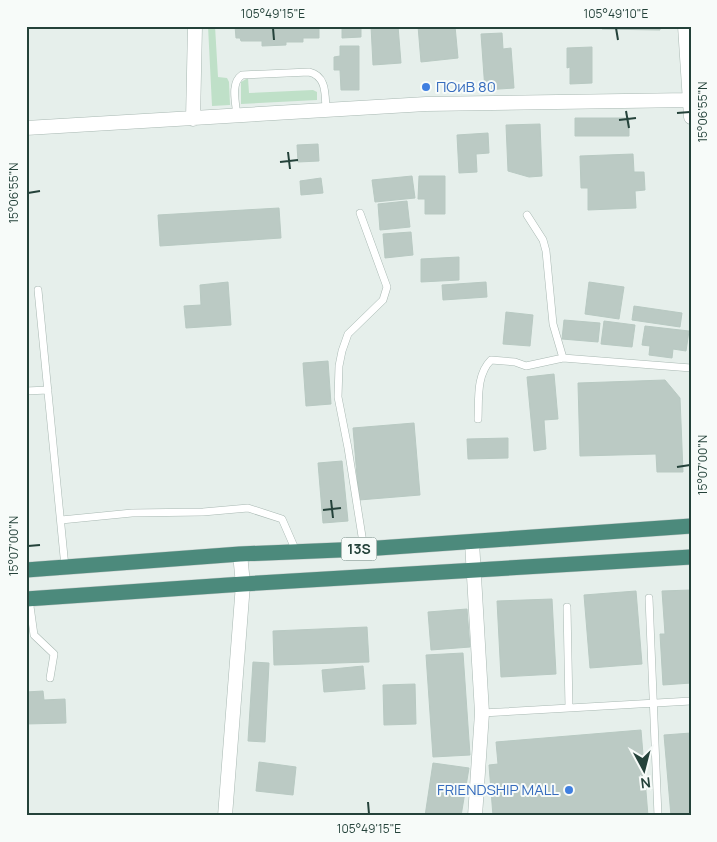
<svg xmlns="http://www.w3.org/2000/svg" width="717" height="842" viewBox="0 0 717 842" font-family="Manrope,sans-serif">
	<style>
		.green { fill: #bfe0c8 }
		.building { fill: #bbcac4; stroke: #b8c9c2 }
		.lines { fill: none; stroke-linecap: round; stroke-linejoin: round }
		.service-casing { stroke: #a8b8b2; stroke-width: 8 }
		.minor-casing { stroke: #a8b8b2; stroke-width: 15 }
		.trunk-casing { stroke: #c2cac8; stroke-width: 16 }
		.service { stroke: #fff; stroke-width: 7 }
		.minor { stroke: #fff; stroke-width: 14 }
		.trunk { stroke: #4c8a7c; stroke-width: 15 }
		.ticks { fill: none; stroke: #24423a; stroke-width: 2 }
		.shop-dot { fill: #3f7fe0; stroke: #f7fbf9; stroke-width: 2 }
		.labels { text-anchor: middle; stroke-width: 4; stroke-linejoin: round; paint-order: stroke }
		.shield { fill: #f7fbf9; stroke: #637a73; stroke-width: 1 }
		.shield-label { font-size: 14px; font-weight: bold; fill: #24423a }
		.shop-label { font-size: 15px; fill: #366cbe; stroke: #f7fbf9; text-anchor: start }
		.neatline { fill: none; stroke: #24423a; stroke-width: 2 }
		.ticks-label { font-size: 12px; text-anchor: middle; fill: #24423a }
	</style>
	<rect width="100%" height="100%" fill="#e6efeb"/>
	<path class="green" d="M208,26h7l3,51 9,1 2,4 1,23 -18,1z
		M248,78l1,15 64,-3 4,2v8l-76,4v-22z"/>
	<path class="building" d="M235,26h84v12h-16v4h-17v3l-24,1v-5h-21l-1,-3h-4z
		M342,26h19v11l-19,1z
		M371,26h27l3,37 -28,2z
		M418,26h37l3,32 -37,4z
		M602,26h58v4l-58,-1z
		M502,33l1,16 8,-1 3,40 -29,2 -4,-56z
		M340,46h19v44h-18l-1,-20h-6v-13l6,-1z
		M592,47v36l-22,1v-17l-3,1v-20z
		M575,118h54v18h-54z
		M540,124l2,52 -13,1 -21,-6 -2,-46z
		M488,133l1,20 -13,1 1,18 -18,1 -2,-38z
		M318,144l1,17 -21,1 -1,-17z
		M633,154l1,18h10l1,18 -10,1 1,17 -48,2v-22h-7l-1,-32z
		M412,176l3,22 -40,4 -3,-22z
		M419,176h26v38h-20v-15h-7z
		M321,178l2,15 -22,2 -1,-14z
		M407,201l3,26 -30,3 -2,-26z
		M279,208l2,30 -121,8 -2,-31z
		M411,232l2,23 -28,3 -2,-24z
		M459,257v23l-38,2v-23z
		M228,282l3,43 -45,3 -2,-22 17,-1 -1,-20z
		M486,282l1,15 -44,3 -1,-15z
		M589,282l35,5 -5,32 -34,-5z
		M634,306l48,7 -2,14 -48,-7z
		M506,312l27,3 -3,31 -27,-2z
		M564,320l36,3 -2,19 -36,-3z
		M604,321l31,4 -3,22 -31,-3z
		M645,326l44,5 -3,20 -13,-2 -1,9 -23,-3 1,-9 -8,-1z
		M328,361l3,43 -25,2 -3,-43z
		M554,374l4,45 -14,1 2,29 -12,2 -7,-74z
		M665,380l15,18 3,74h-26l-1,-18 -76,2 -2,-73z
		M414,423l6,72 -61,5 -6,-72z
		M508,438v20l-40,1 -1,-20z
		M342,461l6,60 -25,2 -5,-60z
		M691,590v93l-28,2 -3,-51h5l-3,-43z
		M636,591l6,73 -52,4 -6,-73z
		M552,599l4,75 -55,3 -4,-76z
		M467,609l3,38 -39,3 -3,-38z
		M367,627l2,35 -95,3 -1,-34z
		M463,653l7,102 -37,2 -7,-102z
		M253,662l16,1 -4,79 -17,-1z
		M363,666l2,23 -41,3 -2,-22z
		M415,684l1,40 -32,1 -1,-40z
		M43,691l1,9 21,-1 1,24 -40,1v-32z
		M641,730l7,86h-155l-4,-51 9,-1 -2,-22z
		M691,733v83h-20l-7,-81z
		M259,762l37,5 -3,28 -37,-4z
		M433,763l36,5 -8,48h-36z"/>
	<g class="lines">
		<defs>
			<path id="service" d="M237,116c-1,-13 -7,-33 5,-41l67,-3c18,4 16,23 17,38
				M360,213l27,74 -4,13 -35,34 -6,17 -3,15 -1,31 10,51 16,101
				M527,215l16,25 3,11 7,73 10,34
				M38,290l27,277
				M26,391l22,-1
				M478,419c1,-20 -2,-44 13,-59l24,2 11,4 37,-8 128,10
				M61,520l71,-7 71,-1 45,-4 34,11 14,32
				M649,598l9,218
				M29,599l5,36 20,19 -4,24
				M567,607l2,101
				M482,713l209,-12"/>
			<path id="minor" d="M685,26l6,91
				M193,119l2,-93
				M26,128l400,-24 263,-4
				M472,542l10,171 -7,103
				M225,816l18,-232 -3,-30"/>
			<path id="trunk" d="M26,570l214,-16 124,-5 327,-23
				M26,599l217,-15 448,-27"/>
		</defs>
		<use href="#service" class="service-casing"/>
		<use href="#minor" class="minor-casing"/>
		<use href="#trunk" class="trunk-casing"/>
		<use href="#service" class="service"/>
		<use href="#minor" class="minor"/>
		<use href="#trunk" class="trunk"/>
	</g>
	<path class="ticks" d="M273,28l1,12M616,28l2,12M626,111l3,17M677,113l13,-1M619,120l17,-2M288,152l2,17M280,162l18,-2M28,193l12,-2M677,467l13,-2M331,500l2,18M323,510l18,-2M28,546l12,-1M368,802l1,12"/>
	<g class="shop-dot">
		<circle cx="426" cy="87" r="5"/>
		<circle cx="569" cy="790" r="5"/>
	</g>
	<g class="labels">
		<rect class="shield" x="341.5" y="537.5" width="35" height="23" rx="4"/>
		<g class="shield-label">
			<text x="359" y="554">13S</text>
		</g>
		<g class="shop-label">
			<text x="436" y="92">ПОиВ 80</text>
			<text x="559" y="795" text-anchor="end">FRIENDSHIP MALL</text>
		</g>
	</g>
	<rect width="717" height="842" fill="none" stroke="#f7fbf9" stroke-width="55"/>
	<g transform="translate(644 770) rotate(173)" stroke="#f7fbf9" stroke-width="4" paint-order="stroke">
	<path d="M0-4L9 19L0 12L-9 19Z" fill="#24423a"/>
	<text y="-8" font-size="14" font-weight="bold" text-anchor="middle" fill="#24423a">N</text>
	</g>
	<rect x="28" y="28" width="662" height="786" class="neatline"/>
	<g class="ticks-label">
		<text x="273" y="18">105°49'15"E</text>
		<text x="616" y="18">105°49'10"E</text>
		<text transform="translate(703 112) rotate(-90)" y="4">15°06'55"N</text>
		<text transform="translate(14 193) rotate(-90)" y="4">15°06'55"N</text>
		<text transform="translate(703 465) rotate(-90)" y="4">15°07'00"N</text>
		<text transform="translate(14 546) rotate(-90)" y="4">15°07'00"N</text>
		<text x="369" y="833">105°49'15"E</text>
	</g>
</svg>
